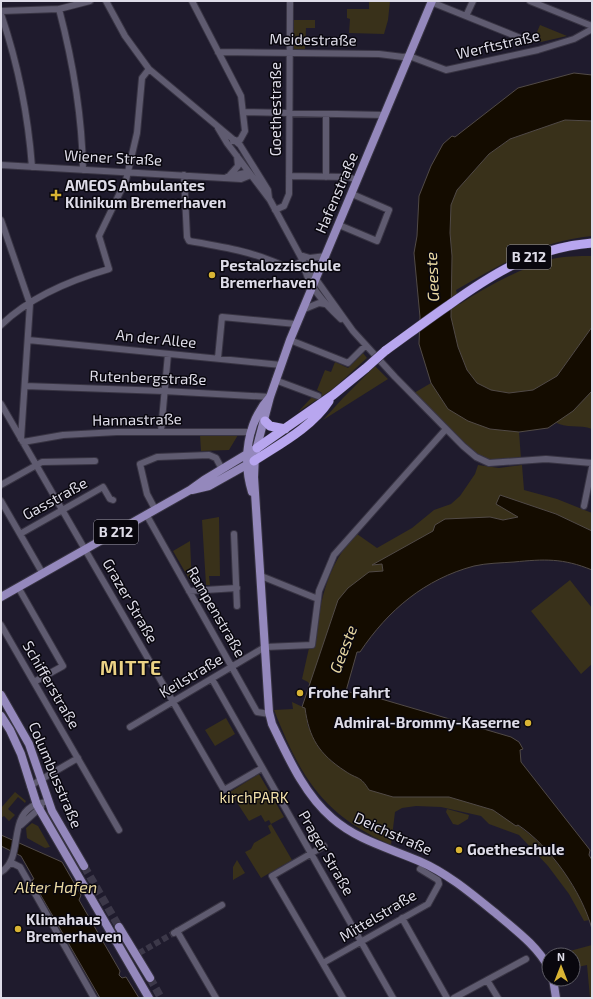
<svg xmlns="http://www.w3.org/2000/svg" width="593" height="999" viewBox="0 0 593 999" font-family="'Exo 2',sans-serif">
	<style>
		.green { fill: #39311a }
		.water { fill: #140c00; stroke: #514a46 }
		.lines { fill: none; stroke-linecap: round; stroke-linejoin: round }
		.minor-tunnel { stroke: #3c3849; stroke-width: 6; stroke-dasharray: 6 3; stroke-linecap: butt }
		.major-tunnel { stroke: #3c3849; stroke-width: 8; stroke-dasharray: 8 4; stroke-linecap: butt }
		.minor-casing { stroke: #383443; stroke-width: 8 }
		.major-casing { stroke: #383443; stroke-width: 10 }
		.highway-casing { stroke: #383443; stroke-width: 10 }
		.minor { stroke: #5f5b70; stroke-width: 6 }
		.major { stroke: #9488bc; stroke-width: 8 }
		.highway { stroke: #b8a6ef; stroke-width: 9 }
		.highway-bridge-casing { stroke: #383443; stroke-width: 10; stroke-linecap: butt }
		.highway-bridge { stroke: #b8a6ef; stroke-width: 9 }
		.poi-dot { fill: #d9b434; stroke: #09070e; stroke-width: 1.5 }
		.labels { text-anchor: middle; stroke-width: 3; stroke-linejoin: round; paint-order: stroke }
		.shield { fill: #09070e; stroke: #9e9ca7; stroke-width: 1 }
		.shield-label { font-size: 14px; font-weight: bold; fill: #dedce8 }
		.street-label { font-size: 15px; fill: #dedce8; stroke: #09070e }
		.poi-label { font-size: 15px; font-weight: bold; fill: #dedce8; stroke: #09070e; text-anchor: start }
		.park-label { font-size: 15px; fill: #f2e0aa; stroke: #09070e }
		.water-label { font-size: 16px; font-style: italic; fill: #ead9a3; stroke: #09070e }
		.district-label { font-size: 19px; font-weight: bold; letter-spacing: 1px; fill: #ebd285; stroke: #09070e }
	</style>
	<rect width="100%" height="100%" fill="#1f1b2d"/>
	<path class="green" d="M369,1h21l-2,19 -4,14 -35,-1 1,-14 -3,-1v-9h22z
		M294,20h21v8h-9l-1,21h-11z
		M540,25l27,11 -26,6 -7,-3z
		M565,120l27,1v115c-54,6 -90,27 -136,54l4,14c28,-18 59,-35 92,-45 12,-3 27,-3 40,-3v71l-35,49 -24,14 -24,3 -18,-3 -14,-7 -10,-13 -9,-23 -7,-30 1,-61 -2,-23 1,-28 6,-15 32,-36 21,-15z
		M363,353l4,5 -34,31 -35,23 15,-16 6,1 3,-4 -5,-3 8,-20 6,2 4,-10 13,6z
		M375,366l13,13 -65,41 20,-22z
		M431,383l17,26 42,20 29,3 2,27 -27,2 -18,-6 -62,-62z
		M592,391v38c-12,-5 -27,0 -37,-7l18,-11z
		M200,435h38l-9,15 -28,1z
		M478,465l21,3 23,-3 2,25 33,9 35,14v18l-36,-17 -56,-19 18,22 -15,3 -13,-3 -48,5 -7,3 -2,6 -60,34 9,-1 1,7 -45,29 -28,85 -2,-3 -6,-3 7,-31h5c5,-42 12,-84 43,-114l20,14 35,-20 22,-18 17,-6 9,-8 15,-22z
		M219,517l1,59h-11l1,9h-4l-4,-65z
		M190,541l2,43 -19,-33z
		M570,580l22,28v56l-11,10 -50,-63z
		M292,702l13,6 3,19 23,34 16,11 16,7 30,18h56l44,13 23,16 1,-1c32,21 59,60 73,95l-6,1 -15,-27 -21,-28 -29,-31 -30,-11 -8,-8 -40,-9 -25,-1 -14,2 -7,4 -4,33c-69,-31 -90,-67 -117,-135l19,-1z
		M226,718l9,16 -20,12 -10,-16z
		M259,774l25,43 -13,7 21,36 -31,18 -16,-26 6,-3 3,-6 17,-10 -3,-7 3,-2 -2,-4 -4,2 -4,-7 -12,6 -19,-29z
		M15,792l11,9 -1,2 -7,-6 -10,12 7,6 -6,6 -5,-5 -3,2v-10z
		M447,809l22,6 -1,4 -10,6 -5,-1 -7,-12z
		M32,823l6,3 12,21 -5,1 -18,-10 -1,-10z
		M237,860l8,13 -12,7v-13z
		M592,945v53h-2l-3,-33 -14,3v-13h-18z"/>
	<path class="water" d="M574,73l18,2v46l-27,-1 -55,19 -21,15 -32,36 -6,15 -1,28 2,23 -1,61 7,30 9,23 10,13 14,7 18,3 24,-3 24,-14 35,-49v64l-19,20 -25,17 -29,4 -29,-3 -22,-8 -20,-12 -17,-26 -12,-39 1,-27 -6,-64 3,-17 2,-40 12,-30 12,-22 9,-8 3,1 63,-49z
		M500,495l56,19 36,17v39c-29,-12 -48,-11 -78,-8 -13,1 -27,1 -40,4 -49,13 -86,44 -114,86h-3l-11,39 7,2 1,-2 157,46 8,5 4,7 -3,1 1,12 69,88 -1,5 3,5v69c-10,-37 -42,-83 -74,-104l-2,1 -23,-16 -44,-13h-56l-24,-7c-9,-15 -11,-10 -24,-19 -26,-17 -36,-33 -40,-63l-3,-1 36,-107 10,-12 21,-16 14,-1 -1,-7 -10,1 61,-34 2,-6 10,-6 45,-2 13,3 15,-3 -22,-13z
		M1,835l61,27 19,33 -2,5 41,71 -1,4 3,3 4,-1 13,21h-39l-68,-118 2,-1 -13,-23 -20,-10z"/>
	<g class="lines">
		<path class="minor-tunnel" d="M139,953l35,-20"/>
		<path class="major-tunnel" d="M84,866l35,61
			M150,978l11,20"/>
		<defs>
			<path id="minor" d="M106,1l19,35 24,33 91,76 28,45 1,8
				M192,1l49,95 4,35 -5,9 -7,1
				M530,1l62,25
				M431,2l97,39
				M59,9c14,53 23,105 24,161
				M1,11l58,-2 31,-8
				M1,14c17,50 27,100 31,153
				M466,16l7,-15
				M218,52l161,2 24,3 6,-1 37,14 92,-20 36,-11 18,-10
				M244,112l140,3
				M218,128l9,15 43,57 33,61 50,70 42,46 68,69 13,11 13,6 57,-4 46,4
				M1,165l240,14 10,-4
				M184,175l3,62 2,4c35,6 67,11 99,27l15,-7
				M230,175l8,-9 -1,-10
				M289,176l59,1 9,3
				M227,177l18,-4 6,2
				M326,177v-63
				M275,210l9,-4 5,-12 1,-193
				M1,220l29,84 -9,135
				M339,225l38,16 12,-31 -37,-16
				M300,255l10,3 16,-2
				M303,261c3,23 21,42 38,58
				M302,310l17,-7 6,1
				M1,325c29,-28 70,-45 108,-56l-10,-33 27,-56 11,-47 5,-55 7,-9
				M28,340l253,25
				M290,340l58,23 17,-17
				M218,358l4,-41 74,7
				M275,380l43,16
				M25,386l139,5 106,6
				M1,404l223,386 38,-22
				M161,431l7,-77
				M23,442l40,-7 54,-3h135
				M1,485l41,-23 53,-1
				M1,501l42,73
				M584,506l8,-39
				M155,509l-8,-15 -7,-30 17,-7 52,-2 7,3 6,11
				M146,514l111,198 12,2
				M20,534l83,-47 7,12 3,1
				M234,534l3,72
				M261,576l57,23
				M18,587l45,79 -29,16
				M189,591l48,-3
				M1,625l118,205
				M212,679l181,319
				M130,727l135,-80 47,-2 7,-54 15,-36 112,-126
				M30,786l48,-28
				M21,825l20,-18
				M324,846l-52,30 71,122
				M10,862l10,5 74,131
				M1,872c22,-13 8,-51 30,-65 5,-4 13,-4 18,-6
				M402,918l45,80
				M177,931l39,67
				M174,933l48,-28
				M323,963l105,-59 11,-20 -1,-4 -18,-11
				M487,980l11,18
				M454,998l72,-39"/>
			<path id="major" d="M432,1l-142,339 -20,57 -15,57 -1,23 15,235 3,12c16,33 32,70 60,94 25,22 57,30 87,43 30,13 54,34 80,55 19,16 38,30 50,52
				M192,490l17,-4 41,-23
				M252,492c-10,-32 -5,-70 18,-95
				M1,597l189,-107 14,-10 53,-32
				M1,695l28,49 23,67 32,55
				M1,716l9,14 11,24 16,51 112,193
				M119,927l31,51
				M553,979l3,19"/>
			<path id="highway" d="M385,351c21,-15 42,-31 64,-46 46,-33 85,-57 143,-62
				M265,421l5,5 15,3
				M257,448l76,-53 33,-27
				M254,461c26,-17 58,-34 75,-60"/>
		</defs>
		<use href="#minor" class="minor-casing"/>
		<use href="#major" class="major-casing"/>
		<use href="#highway" class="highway-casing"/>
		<use href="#minor" class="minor"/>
		<use href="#major" class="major"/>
		<use href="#highway" class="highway"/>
		<defs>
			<path id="highway-bridge" d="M366,368l19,-17"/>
		</defs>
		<use href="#highway-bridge" class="highway-bridge-casing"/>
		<use href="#highway-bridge" class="highway-bridge"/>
	</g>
	<g class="poi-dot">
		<path d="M54 189h4v4h4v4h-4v4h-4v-4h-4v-4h4z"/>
		<circle cx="212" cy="275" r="4"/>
		<circle cx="300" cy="693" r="4"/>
		<circle cx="528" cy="723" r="4"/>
		<circle cx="459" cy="850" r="4"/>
		<circle cx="18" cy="929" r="4"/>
	</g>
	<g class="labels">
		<g class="shield">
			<rect x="507" y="245" width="44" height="24" rx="3"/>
			<rect x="94" y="520" width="44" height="24" rx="3"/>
		</g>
		<g class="shield-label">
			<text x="529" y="262">B 212</text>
			<text x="116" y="537">B 212</text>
		</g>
		<g class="street-label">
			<text transform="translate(313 40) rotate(1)" y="5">Meidestraße</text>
			<text transform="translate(498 45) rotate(-13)" y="5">Werftstraße</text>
			<text transform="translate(276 109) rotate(-90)" y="5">Goethestraße</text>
			<text transform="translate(113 158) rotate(3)" y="5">Wiener Straße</text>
			<text transform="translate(337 193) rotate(-67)" y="5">Hafenstraße</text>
			<text transform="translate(156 339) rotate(6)" y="5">An der Allee</text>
			<text transform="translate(148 378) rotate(2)" y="5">Rutenbergstraße</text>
			<text transform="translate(137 420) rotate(-1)" y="5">Hannastraße</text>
			<text transform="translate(55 499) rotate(-29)" y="5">Gasstraße</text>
			<text transform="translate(130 601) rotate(60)" y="5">Grazer Straße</text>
			<text transform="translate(216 612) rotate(60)" y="5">Rampenstraße</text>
			<text transform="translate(191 676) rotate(-31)" y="5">Keilstraße</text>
			<text transform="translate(51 685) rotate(60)" y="5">Schifferstraße</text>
			<text transform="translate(55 775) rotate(67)" y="5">Columbusstraße</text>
			<text transform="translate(393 834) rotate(24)" y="5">Deichstraße</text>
			<text transform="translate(326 853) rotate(60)" y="5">Prager Straße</text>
			<text transform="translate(378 916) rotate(-31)" y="5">Mittelstraße</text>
		</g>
		<g class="poi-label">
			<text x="65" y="191">AMEOS Ambulantes<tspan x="65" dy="17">Klinikum Bremerhaven</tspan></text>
			<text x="220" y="271">Pestalozzischule<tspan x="220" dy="17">Bremerhaven</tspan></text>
			<text x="308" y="698">Frohe Fahrt</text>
			<text x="520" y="728" text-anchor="end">Admiral-Brommy-Kaserne</text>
			<text x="467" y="855">Goetheschule</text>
			<text x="26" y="925">Klimahaus<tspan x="26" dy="17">Bremerhaven</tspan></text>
		</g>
		<g class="park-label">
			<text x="254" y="803">kirchPARK</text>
		</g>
		<g class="water-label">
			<text transform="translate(432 277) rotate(-93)" y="6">Geeste</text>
			<text transform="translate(343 649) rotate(-69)" y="6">Geeste</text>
			<text x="56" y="893">Alter Hafen</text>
		</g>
		<g class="district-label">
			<text x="131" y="675">MITTE</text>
		</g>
	</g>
	<rect width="593" height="999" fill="none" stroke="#dedce8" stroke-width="4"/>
	<g transform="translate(561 967)"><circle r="19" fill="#09070e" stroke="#5e5c65"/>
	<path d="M0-3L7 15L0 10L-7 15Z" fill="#d9b434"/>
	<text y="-6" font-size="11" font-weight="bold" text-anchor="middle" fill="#dedce8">N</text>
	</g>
</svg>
